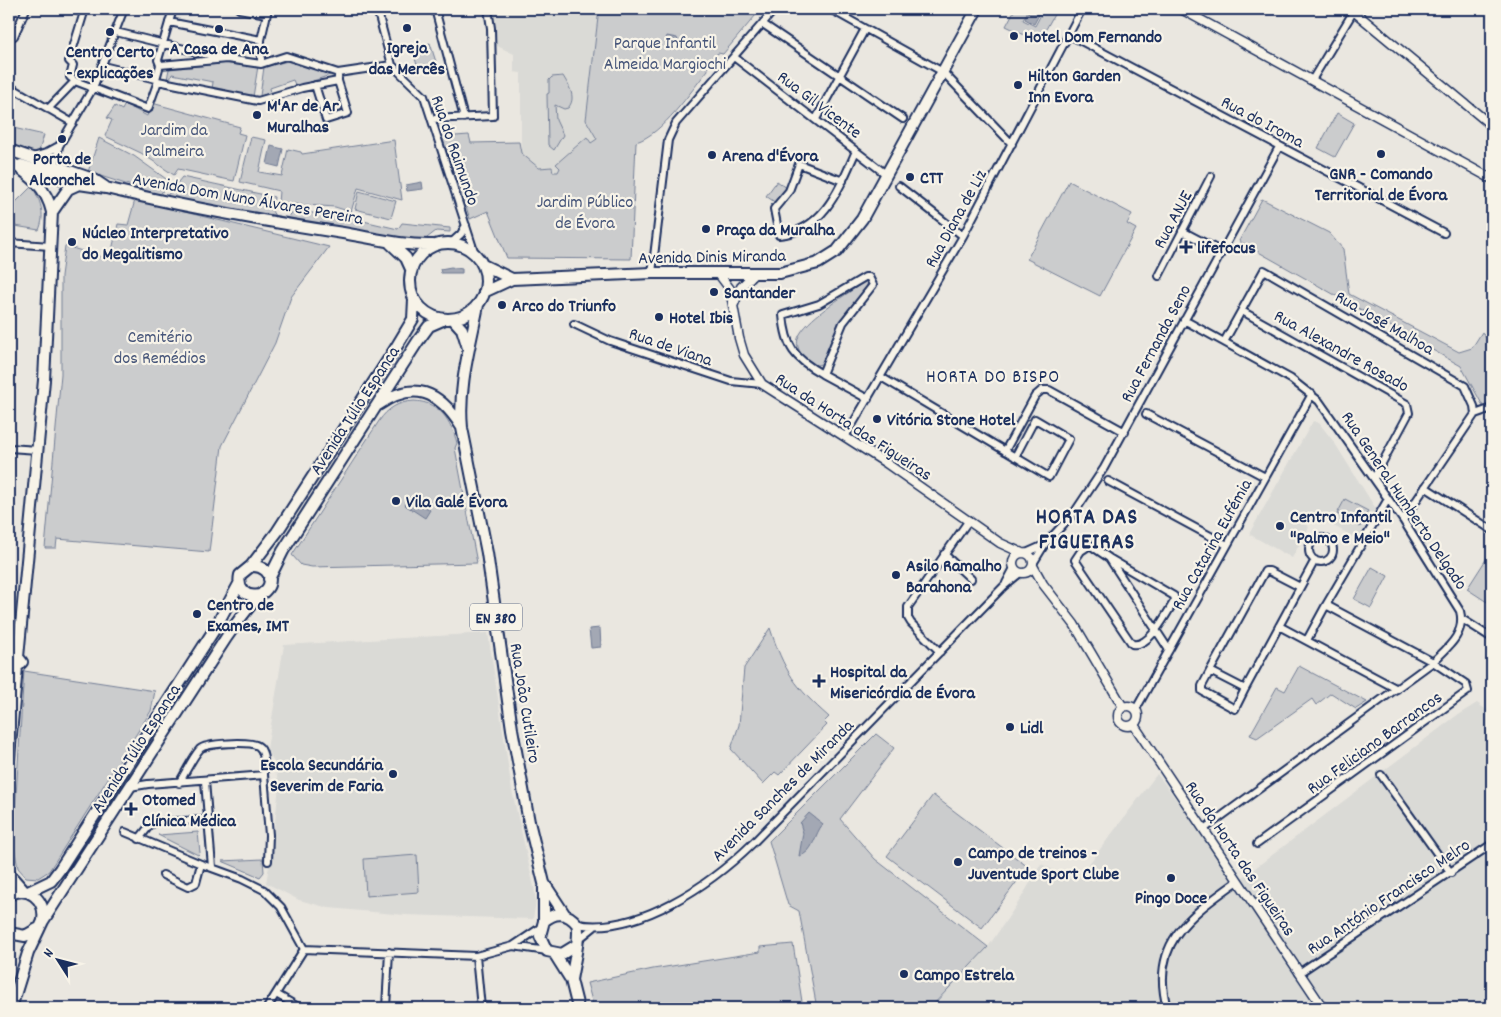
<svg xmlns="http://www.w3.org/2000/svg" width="1501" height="1017" viewBox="0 0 1501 1017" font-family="Dekko,sans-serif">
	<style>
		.built { fill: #dadad6 }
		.green { fill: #cbcccd; stroke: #737e96 }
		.water { fill: #a3a8b4; stroke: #6d7892 }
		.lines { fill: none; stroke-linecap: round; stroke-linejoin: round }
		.minor-casing { stroke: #1b2f5e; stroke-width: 10 }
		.tertiary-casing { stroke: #1b2f5e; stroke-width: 11 }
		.primary-casing { stroke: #1b2f5e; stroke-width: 14 }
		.minor { stroke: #f7f3e8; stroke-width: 6 }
		.tertiary { stroke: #f7f3e8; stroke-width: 8 }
		.primary { stroke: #f7f3e8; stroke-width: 10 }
		.poi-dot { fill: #1b2f5e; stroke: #f7f3e8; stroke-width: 2 }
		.labels { text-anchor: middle; stroke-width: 4.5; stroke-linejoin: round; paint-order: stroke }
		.shield { fill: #f7f3e8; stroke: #5d6a87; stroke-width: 1 }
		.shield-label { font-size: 16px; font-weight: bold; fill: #1b2f5e }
		.poi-label { font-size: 18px; font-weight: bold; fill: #1b2f5e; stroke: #f7f3e8; text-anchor: start }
		.park-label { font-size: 18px; fill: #47567a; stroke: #f7f3e8 }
		.street-label { font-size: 18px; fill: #1b2f5e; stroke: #f7f3e8 }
		.neighbourhood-label { font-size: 19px; letter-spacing: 1px; fill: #1b2f5e; stroke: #f7f3e8 }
		.district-label { font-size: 22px; font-weight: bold; letter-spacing: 1px; fill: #1b2f5e; stroke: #f7f3e8 }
	</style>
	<rect width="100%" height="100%" fill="#eae7e0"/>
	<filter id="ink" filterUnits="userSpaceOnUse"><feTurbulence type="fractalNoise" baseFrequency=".02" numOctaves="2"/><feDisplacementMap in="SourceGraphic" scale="10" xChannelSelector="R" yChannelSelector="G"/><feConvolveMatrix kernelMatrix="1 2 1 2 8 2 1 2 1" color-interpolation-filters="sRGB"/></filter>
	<g filter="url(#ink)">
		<path class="built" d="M491,9h108l-13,111 11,19 -6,4 -4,-6 -30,27 3,4 -2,4h-5l-2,-5 -12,1 -18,-15v-80l-7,-1v-18l-21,-10z
			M1313,421l6,2 15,19 42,67 -18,30 -47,-25 -6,10 4,3 -17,31 -43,-24z
			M488,633l24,158 22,96 2,14 -3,18 -128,-4 -76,-7 -30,-8 -33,-17 6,-34 7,-63 -5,-24 -7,-13 17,-104z
			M1477,703l15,11v294h-562l58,-61 32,-47 21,-36 35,17 81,-107 81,107 218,-165z"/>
		<path class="green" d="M599,9h162l-38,45 -5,-1 -11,10 1,7c-18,22 -45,64 -72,72l-5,117 -124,-1 -19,-47 -18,8 -12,-37 3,-8 -8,-5 -11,-32 27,-2 2,8 48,-1 2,11 18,15 13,-1 1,5h5l2,-4 -4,-4 31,-27 4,6 6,-4 -11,-19z
			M1015,9h14l-6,11 12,6 9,-17h13l-18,33 -33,-16z
			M430,43l6,19 -18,6 -6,-19z
			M292,60l38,15 -34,12 -3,-7 -23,8 1,5 -11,3 4,-29z
			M230,63l28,3 -5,31 -41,-8 1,-7 -41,-8 -2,6 -3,-1 2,-10z
			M563,76c6,10 14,22 5,32l-4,1 -9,-4 1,15 7,15 -9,15 -6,-5 -1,-51 2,-1v-13l3,-3z
			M152,103l88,24 -2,6 7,2 -11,46 -56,-12 -4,6 -33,-22 -36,-17 7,-16 -5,-2 8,-12 7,4 3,-6 22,12z
			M1337,113l17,10 -19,34 -17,-9z
			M9,127l35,8 -5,16 -5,2 -25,-10z
			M251,137l15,3 -7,32 23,4 6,-27 13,3 1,2 92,-14 8,60 -44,-12 -7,24 -16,-5 -57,-4 1,-12 -39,-9z
			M99,138l35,18 35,25 -9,14 -72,-23z
			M182,177l92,20 -2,14 3,5 -69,-10 -40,-9z
			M777,181l10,7 -11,15 -10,-7z
			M1069,181l63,33 -5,10 9,5 -36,67 -73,-37z
			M32,186c8,14 14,28 7,44l-30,-5v-16z
			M359,191l37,10 -5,17 -36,-9z
			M1262,199l67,34 14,16 6,45 110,58 13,-4 10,-16 10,15v56l-9,3 -22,-40 -222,-125z
			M135,200l194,47 -38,50 -16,46 -53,103 -13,106 -152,-13 -1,9h-11l16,-174v-98l4,-30 45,13 8,-35 10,1z
			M292,212l41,2 65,15 4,-6 48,5v4l-14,-1 -13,10 -15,-1 -120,-21z
			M867,280v7l-23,28 -13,25 -7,23 -10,3c-10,-7 -22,-19 -14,-32 11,-19 49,-41 67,-54z
			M414,401c26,1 37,20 43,42l-2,5 22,115 -165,4 -11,-2 -9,-10 87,-134c9,-13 19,-19 35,-20z
			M1345,499l23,12 -8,16 -23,-13z
			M1492,550v53l-4,-3 -1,2 -20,-13z
			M1372,567l16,9 -17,32 -17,-9z
			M770,628c14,43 25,59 59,89l-5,5 3,3 -48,50 -4,-3 -12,12 -32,-35 8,-24 5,-57z
			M1299,666l68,36 -11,7 -25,-16 -15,12 -4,-6 -55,39 -7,-3 27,-48 8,4z
			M24,671l131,20 -4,20 -102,160 -11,7 -12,-1 -8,-9 -5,-26z
			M876,734l18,14 -54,71 35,40 113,88 -58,61h-119l5,-5 -17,-92 -11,-6 -19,-64z
			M933,795l95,72 -46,61 -95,-72z
			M198,832l2,21 -2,2 -40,-20z
			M417,855l2,37 -53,4 -2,-37z
			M263,859l1,13 -4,5 -38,-16z
			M793,944l10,64h-209l-7,-25 66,-14 107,-17v-5z"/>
		<path class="water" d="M1030,9h12l-8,15 -9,-5z
			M667,36l10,2 3,7 -5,2 -10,-5z
			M271,146l12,3 -4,18 -12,-3z
			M422,182l1,7 -16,2 -1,-6z
			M451,267l11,2v4h-21l-1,-4z
			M410,497l20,13 -5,8 -20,-13z
			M600,628l1,19 -10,1 -2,-19z
			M809,813l14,11c-9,10 -9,29 -24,32l4,-23 -3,-10z"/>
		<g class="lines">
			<defs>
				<path id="minor" d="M73,9l11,4
					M239,9l28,5
					M377,9l15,56 32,31 51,158
					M435,9l29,109
					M830,9l113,63 69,72
					M169,22l92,18
					M763,24l140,95
					M116,32l105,26
					M1068,34l376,199
					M14,36l12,-27
					M734,57l153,118
					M261,64v-24l7,-31
					M160,65l-2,-5 15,-51
					M103,66l53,13
					M1312,80l43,-71
					M75,81l73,28 10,-28 -2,-2 4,-14 67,-6 34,5 25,-8 52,17 54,-8
					M75,81l-5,-4 3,-12 -4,-4 16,-52
					M158,81l100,20 44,-13 36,-7v-8
					M315,85l11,35 22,-7 -10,-32
					M9,86l64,37
					M48,109l27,-28
					M432,119l61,-3 -2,-88 -3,-19
					M816,119l49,-90
					M33,157l13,-4 13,-7
					M55,167l4,-21 34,-58 31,-79
					M843,181l-44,-17 -10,27 -15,18 5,26c45,-4 61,-48 77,-84
					M899,186l64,50
					M1182,231l40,21
					M9,243l41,3
					M451,243l10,-9 5,-9
					M652,273l16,-133 8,-17 99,-114
					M1159,276l52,-100
					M865,277h4l4,8 -30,38 -21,51c-28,-16 -36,-26 -39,-59l36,-11z
					M1242,311l165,93 2,9 -35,65
					M1184,320l107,59 28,22 84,119 57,91c6,23 -13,37 -27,51l-229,167
					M574,324l36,17 121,40 31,3
					M1224,342l40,-72 201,116 9,20 1,8
					M822,374l46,25
					M881,377l168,100 20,-38 -34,-20 -20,38
					M1146,414l119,63
					M845,437l118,-201 119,-227
					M9,448l29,2
					M1005,451l30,-55 7,-6h7l76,42
					M1108,481l119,64
					M1425,487l67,43
					M1403,520l72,-106 17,-6
					M1309 550a12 12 0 1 1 24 0a12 12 0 1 1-24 0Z
					M1026,553l18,-8
					M944,554l27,25
					M1109,558l-19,-13 -9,6 -6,9 57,84c18,4 35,-31 43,-44l-1,-4 -65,-38 60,92
					M1034,562l11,-18 29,-31 30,-45 175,-321
					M1006,583l8,-15
					M1462,619l30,19
					M1279,626l118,63
					M1307,640l19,-35
					M940,652l-29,-29 -3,-5v-11l61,-87
					M1210,671l55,-100h4l31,16
					M1210,671l35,18 -10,20 -33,-18v-5z
					M1245,689l70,-129
					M1136,709l176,-315
					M1381,775l70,98
					M205,781l7,86
					M179,783c7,-11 13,-25 21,-34 6,-6 50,-8 58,-3 8,5 6,21 6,29
					M130,787l18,-3 116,-9 5,60 -1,26
					M125,832l76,32 41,15 22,11 17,17 23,42
					M139,839l11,-14 7,-3 51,-2
					M1257,844l211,-153 -2,-7 -33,-22 -107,-57 62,-106
					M163,875l25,12 8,-4 5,-19
					M577,924c61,11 134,-40 176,-81l251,-257 16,-13
					M579,939l15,-12
					M513,946l34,5
					M304,949l172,7 37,-10 27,-18
					M476,956l5,52
					M1299,973l193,-129
					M276,994l24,14
					M267,1008l37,-59
					M386,1008l3,-56
					M1167,1008c-18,-66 24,-93 71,-127"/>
				<path id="tertiary" d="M1181,9l311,170
					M1351,9l141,117
					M718,273l12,16 9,49 5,17 18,29 124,79 114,80 22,10
					M734,304l7,-17 14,-14
					M1013 563a10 10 0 1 1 20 0a10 10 0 1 1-20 0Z
					M1033,566l10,18 31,40 49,83
					M1118 716a10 10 0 1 1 20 0a10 10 0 1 1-20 0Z
					M1134,725l189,283"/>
				<path id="primary" d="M9,150l84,29 12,8
					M11,162c20,14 35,25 41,50l-8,168 -26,277 4,5 -5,5
					M21,165l58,19 27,4c78,19 157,33 237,45 30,5 60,13 90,12
					M52,212l16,-23 11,-5
					M410 281a38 38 0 1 1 76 0a38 38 0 1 1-76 0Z
					M390,243l16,15 5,11
					M483,265l29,14 140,-6h128l38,-10 19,-12 25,-32 115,-210
					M484,292l28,-13
					M478,305c-8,42 -20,81 -16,123l25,125 25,176 17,93 15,61 21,32
					M453,319l9,10 6,19
					M378,405c36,-25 61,-14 83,21
					M269,579l14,-28 135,-210 11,-15 16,-7
					M259,595c-13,3 -22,-6 -19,-20l11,-9 26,-34 118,-183 18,-30 1,-20
					M9,757l8,-90 -4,-3
					M9,874l15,17
					M544,887v34
					M28,892l23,-11 9,-12 154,-239 25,-46
					M9,895c19,-11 37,5 34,25
					M9,933l16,3 12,-7
					M554,953l17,27 7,28
					M571,980c2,-14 10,-44 6,-56 -10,-12 -21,-13 -33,-3l-4,15 7,15 15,3 13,-8
					M11,1008l17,-55 15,-32 183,-283c10,-14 20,-29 32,-41 4,-4 9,-6 11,-12 4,-12 -7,-20 -18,-19"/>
			</defs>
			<use href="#minor" class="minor-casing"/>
			<use href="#tertiary" class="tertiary-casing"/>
			<use href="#primary" class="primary-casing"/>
			<use href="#minor" class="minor"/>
			<use href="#tertiary" class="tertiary"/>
			<use href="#primary" class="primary"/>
		</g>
	</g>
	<g class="poi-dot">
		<circle cx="407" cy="28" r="5"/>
		<circle cx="219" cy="29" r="5"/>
		<circle cx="110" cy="32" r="5"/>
		<circle cx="1014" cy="36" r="5"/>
		<circle cx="1018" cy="85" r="5"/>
		<circle cx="257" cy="115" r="5"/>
		<circle cx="62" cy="139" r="5"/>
		<circle cx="1381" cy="154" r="5"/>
		<circle cx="712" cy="155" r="5"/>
		<circle cx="910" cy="177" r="5"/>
		<circle cx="706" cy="229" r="5"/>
		<circle cx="72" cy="242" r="5"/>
		<path d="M1183.5 239.5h5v5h5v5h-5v5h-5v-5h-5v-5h5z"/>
		<circle cx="714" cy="292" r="5"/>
		<circle cx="502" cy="305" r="5"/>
		<circle cx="659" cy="317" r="5"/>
		<circle cx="877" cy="419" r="5"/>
		<circle cx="396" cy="501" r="5"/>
		<circle cx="1280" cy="526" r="5"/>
		<circle cx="896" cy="575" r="5"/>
		<circle cx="197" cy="614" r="5"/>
		<path d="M816.5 673.5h5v5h5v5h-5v5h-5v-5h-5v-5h5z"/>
		<circle cx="1010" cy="727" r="5"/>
		<circle cx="393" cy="774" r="5"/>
		<path d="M128.5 801.5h5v5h5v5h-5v5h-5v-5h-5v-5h5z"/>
		<circle cx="958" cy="862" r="5"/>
		<circle cx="1171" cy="878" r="5"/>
		<circle cx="904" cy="974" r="5"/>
	</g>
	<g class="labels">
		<rect class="shield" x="470" y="603.5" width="52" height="27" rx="4"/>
		<g class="shield-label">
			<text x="496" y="623">EN 380</text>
		</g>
		<g class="poi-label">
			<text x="1024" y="42">Hotel Dom Fernando</text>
			<text x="407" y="53" text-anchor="middle">Igreja<tspan x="407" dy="21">das Mercês</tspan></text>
			<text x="219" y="54" text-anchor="middle">A Casa de Ana</text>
			<text x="110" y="57" text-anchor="middle">Centro Certo<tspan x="110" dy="21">- explicações</tspan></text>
			<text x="1028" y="81">Hilton Garden<tspan x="1028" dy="21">Inn Evora</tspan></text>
			<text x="267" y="111">M'Ar de Ar<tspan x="267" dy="21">Muralhas</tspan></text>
			<text x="722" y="161">Arena d'Évora</text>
			<text x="62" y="164" text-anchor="middle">Porta de<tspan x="62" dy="21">Alconchel</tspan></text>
			<text x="1381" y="179" text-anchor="middle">GNR - Comando<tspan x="1381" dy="21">Territorial de Évora</tspan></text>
			<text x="920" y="183">CTT</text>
			<text x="716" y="235">Praça da Muralha</text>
			<text x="82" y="238">Núcleo Interpretativo<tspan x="82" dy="21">do Megalitismo</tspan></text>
			<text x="1197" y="253">lifefocus</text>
			<text x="724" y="298">Santander</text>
			<text x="512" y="311">Arco do Triunfo</text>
			<text x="669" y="323">Hotel Ibis</text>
			<text x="887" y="425">Vitória Stone Hotel</text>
			<text x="406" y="507">Vila Galé Évora</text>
			<text x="1290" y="522">Centro Infantil<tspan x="1290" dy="21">"Palmo e Meio"</tspan></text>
			<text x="906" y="571">Asilo Ramalho<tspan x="906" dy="21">Barahona</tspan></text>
			<text x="207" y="610">Centro de<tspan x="207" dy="21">Exames, IMT</tspan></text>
			<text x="830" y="677">Hospital da<tspan x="830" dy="21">Misericórdia de Évora</tspan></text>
			<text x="1020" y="733">Lidl</text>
			<text x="383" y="770" text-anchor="end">Escola Secundária<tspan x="383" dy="21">Severim de Faria</tspan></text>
			<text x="142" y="805">Otomed<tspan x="142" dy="21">Clínica Médica</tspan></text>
			<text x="968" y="858">Campo de treinos -<tspan x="968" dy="21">Juventude Sport Clube</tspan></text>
			<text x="1171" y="903" text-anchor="middle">Pingo Doce</text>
			<text x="914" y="980">Campo Estrela</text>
		</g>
		<g class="park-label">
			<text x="665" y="48">Parque Infantil<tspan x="665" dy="21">Almeida Margiochi</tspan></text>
			<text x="174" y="135">Jardim da<tspan x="174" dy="21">Palmeira</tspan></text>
			<text x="585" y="207">Jardim Público<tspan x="585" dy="21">de Évora</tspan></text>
			<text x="160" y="342">Cemitério<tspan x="160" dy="21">dos Remédios</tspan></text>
		</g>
		<g class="street-label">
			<text transform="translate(820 104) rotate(37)" y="6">Rua Gil Vicente</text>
			<text transform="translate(1263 121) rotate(28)" y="6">Rua do Iroma</text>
			<text transform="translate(456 150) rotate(71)" y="6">Rua do Raimundo</text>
			<text transform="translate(248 198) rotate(10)" y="6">Avenida Dom Nuno Álvares Pereira</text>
			<text transform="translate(955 218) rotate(-61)" y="6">Rua Diana de Liz</text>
			<text transform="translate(1172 219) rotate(-62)" y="6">Rua ANJE</text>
			<text transform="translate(712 256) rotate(-1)" y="6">Avenida Dinis Miranda</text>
			<text transform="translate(1385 322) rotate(30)" y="6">Rua José Malhoa</text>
			<text transform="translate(1155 343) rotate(-62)" y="6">Rua Fernanda Seno</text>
			<text transform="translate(671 346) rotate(19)" y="6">Rua de Viana</text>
			<text transform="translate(1342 350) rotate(29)" y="6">Rua Alexandre Rosado</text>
			<text transform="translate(354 410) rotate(-57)" y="6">Avenida Túlio Espanca</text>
			<text transform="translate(854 426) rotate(33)" y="6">Rua da Horta das Figueiras</text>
			<text transform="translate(1405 500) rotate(56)" y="6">Rua General Humberto Delgado</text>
			<text transform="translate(1211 544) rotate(-61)" y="6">Rua Catarina Eufémia</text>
			<text transform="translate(526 703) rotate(81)" y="6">Rua João Cutileiro</text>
			<text transform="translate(1374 742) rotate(-36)" y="6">Rua Feliciano Barrancos</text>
			<text transform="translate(135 748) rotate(-57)" y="6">Avenida Túlio Espanca</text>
			<text transform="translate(782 790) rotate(-45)" y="6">Avenida Sanches de Miranda</text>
			<text transform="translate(1241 858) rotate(56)" y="6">Rua da Horta das Figueiras</text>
			<text transform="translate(1388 896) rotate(-34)" y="6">Rua António Francisco Melro</text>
		</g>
		<g class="neighbourhood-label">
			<text x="993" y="382">HORTA DO BISPO</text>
		</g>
		<g class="district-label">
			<text x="1087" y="523">HORTA DAS<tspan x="1087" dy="25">FIGUEIRAS</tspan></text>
		</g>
	</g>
	<rect width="1501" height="1017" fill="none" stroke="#f7f3e8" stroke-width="30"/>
	<rect x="15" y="15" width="1471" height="987" fill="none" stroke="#1b2f5e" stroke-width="2" filter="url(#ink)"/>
	<g transform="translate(58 960) rotate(306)" stroke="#f7f3e8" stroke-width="4" paint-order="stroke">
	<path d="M0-4L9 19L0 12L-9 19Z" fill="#1b2f5e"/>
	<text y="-8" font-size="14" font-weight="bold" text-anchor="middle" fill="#1b2f5e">N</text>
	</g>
</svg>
